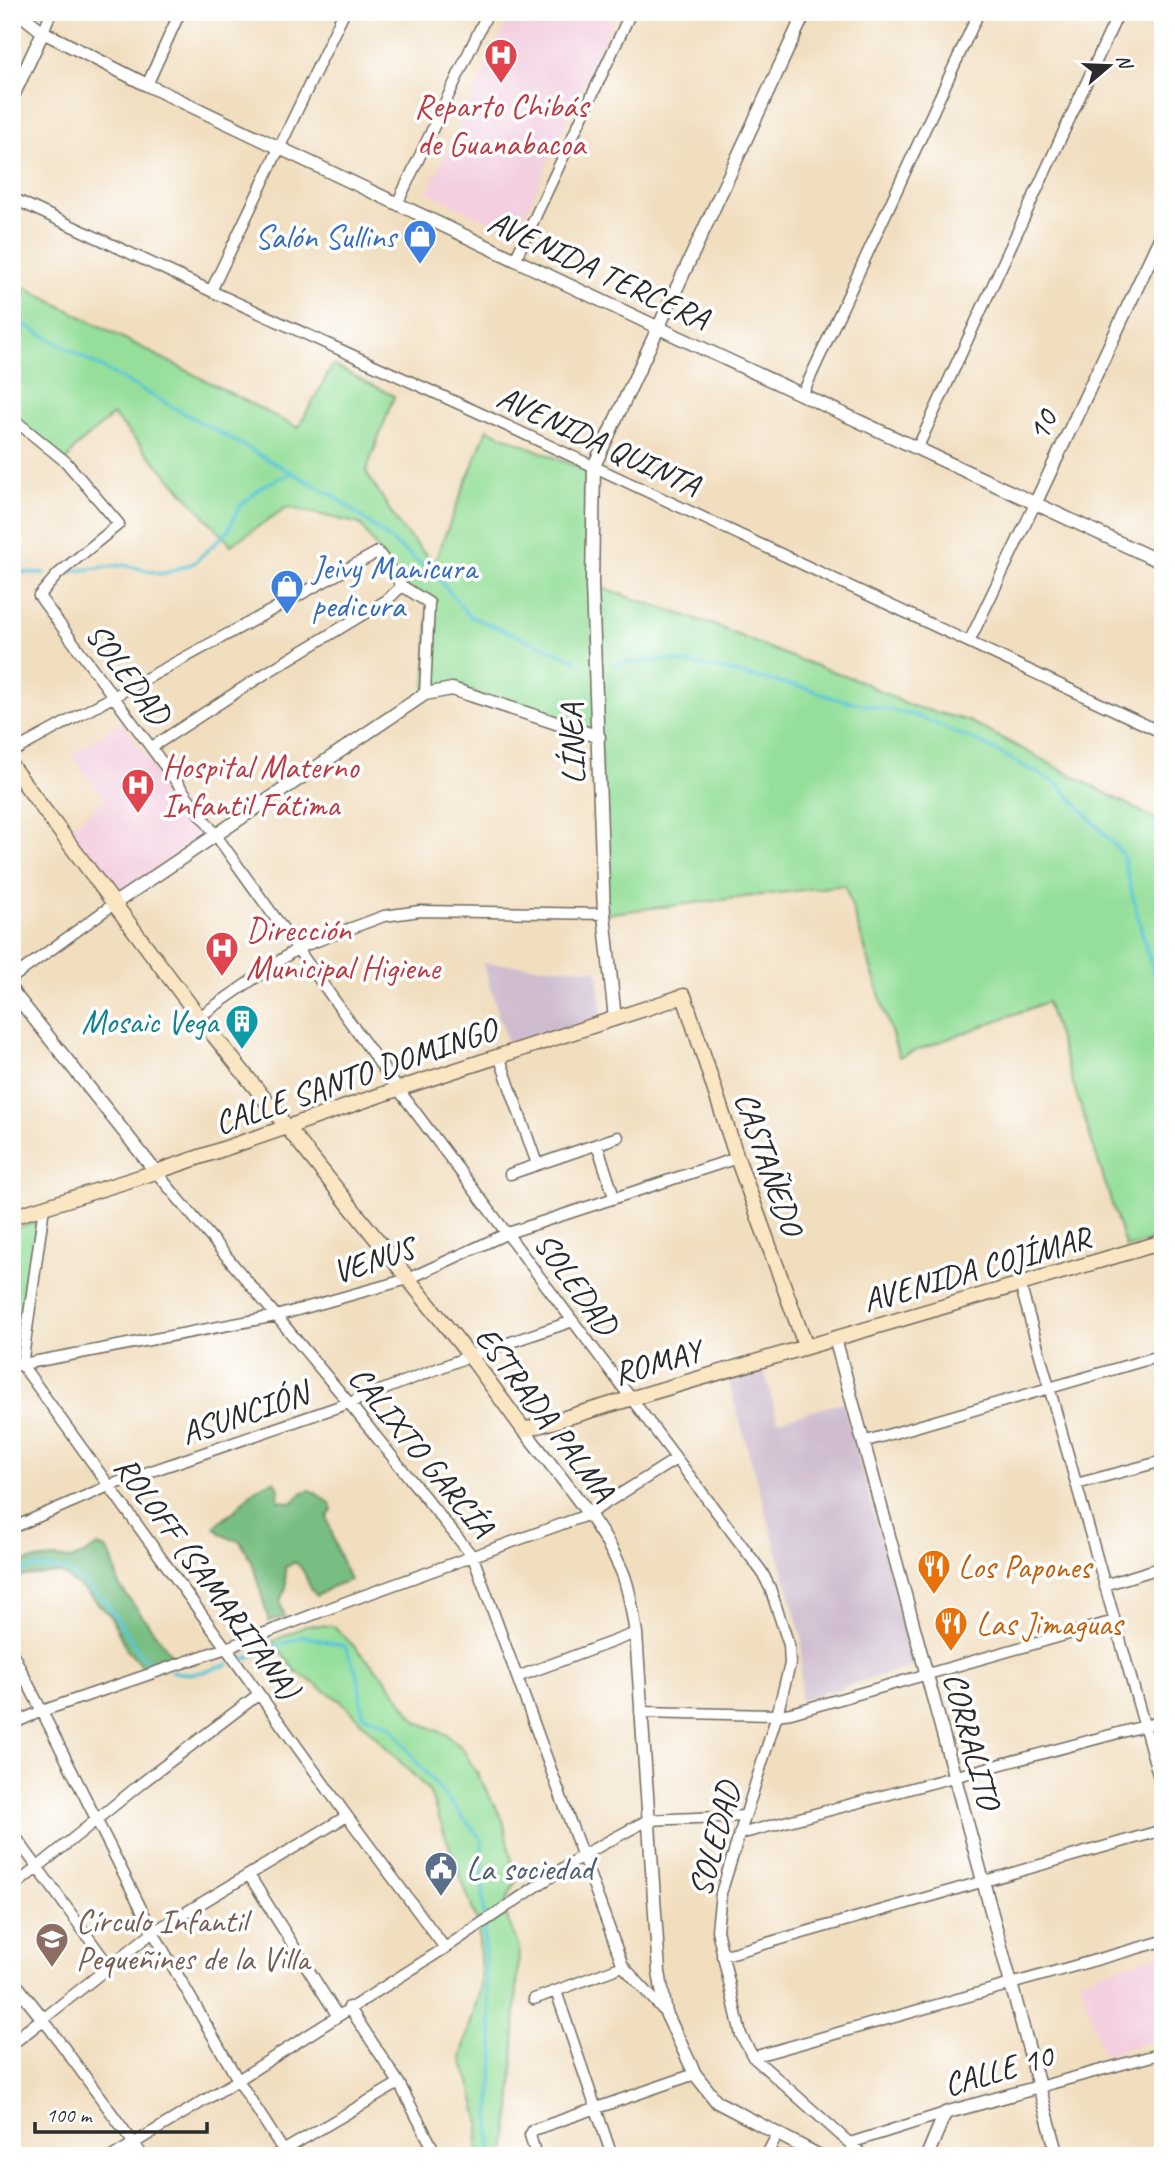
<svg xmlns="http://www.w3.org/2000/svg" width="1175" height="2168" viewBox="0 0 1175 2168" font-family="Caveat,sans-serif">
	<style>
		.built { fill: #f3cfe0 }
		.industrial { fill: #cfbdcf }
		.green { fill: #95df9a; stroke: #608562; stroke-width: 2 }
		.forest { fill: #78be82; stroke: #527456; stroke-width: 2 }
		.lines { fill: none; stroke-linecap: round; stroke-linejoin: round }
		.stream { stroke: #5bc6d5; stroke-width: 3.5 }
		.minor-casing { stroke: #706a5f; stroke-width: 13 }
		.tertiary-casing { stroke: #706a5f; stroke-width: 15 }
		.secondary-casing { stroke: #706a5f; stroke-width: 17 }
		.minor { stroke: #fff; stroke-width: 10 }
		.tertiary { stroke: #fff; stroke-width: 12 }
		.secondary { stroke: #fbe6c4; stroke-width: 14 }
		.labels { text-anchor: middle; stroke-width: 7; stroke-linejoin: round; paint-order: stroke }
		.health-label { font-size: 33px; fill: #be3a42; stroke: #fff; text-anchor: start }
		.shop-label { font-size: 33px; fill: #366cbe; stroke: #fff; text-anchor: end }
		.street-label { font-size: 33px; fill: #2b2b2b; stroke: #fff }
		.culture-label { font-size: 33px; fill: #0d838f; stroke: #fff; text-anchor: end }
		.food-label { font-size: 33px; fill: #c56008; stroke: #fff; text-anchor: start }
		.service-label { font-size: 33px; fill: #4e5e75; stroke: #fff; text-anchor: start }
		.education-label { font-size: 33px; fill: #785e54; stroke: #fff; text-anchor: start }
	</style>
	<rect width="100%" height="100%" fill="#fff"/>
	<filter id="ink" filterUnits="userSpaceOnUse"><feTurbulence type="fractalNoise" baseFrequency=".0143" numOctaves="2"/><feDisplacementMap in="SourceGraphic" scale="14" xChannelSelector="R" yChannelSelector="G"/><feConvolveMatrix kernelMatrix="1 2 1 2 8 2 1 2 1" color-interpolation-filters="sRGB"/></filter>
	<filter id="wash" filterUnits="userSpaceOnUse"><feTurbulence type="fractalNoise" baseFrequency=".00686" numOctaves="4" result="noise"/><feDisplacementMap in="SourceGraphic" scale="28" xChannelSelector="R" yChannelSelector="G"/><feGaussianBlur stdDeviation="1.57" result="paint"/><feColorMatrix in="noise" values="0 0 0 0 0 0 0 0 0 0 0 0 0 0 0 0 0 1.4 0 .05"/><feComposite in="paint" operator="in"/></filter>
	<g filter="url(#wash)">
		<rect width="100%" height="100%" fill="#f1debf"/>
		<path class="built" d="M512,12h105l-102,223 -87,-43z
			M121,722l83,111 -85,62 -52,-65 38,-30 -33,-45z
			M1163,1954v84l-60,18 -23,-77z"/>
		<path class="industrial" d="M483,963l115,7 4,47 -93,31z
			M764,1369l14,52 65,-19 73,263 -116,35 2,-62 -74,-258z"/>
		<path class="green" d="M12,281l286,147 35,-63 61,31 -28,76 35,56 33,35 53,-134 101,43 4,113 122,40 72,30 74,26 48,24 61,16 194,102v414l-37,11 -79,-246 -148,55 -54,-172 -241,29 -5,-177 -146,-52 -28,9 4,-91 -27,-17 -42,-62 -73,-17 -56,38 -118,-130 -38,33 -9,14 -54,-44z
			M32,1223l5,3v4l-15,81 -3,3 -7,-15v-70z
			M308,1625l26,1 51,52 32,44 29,12 17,15 40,71 13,61 -13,26 16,41 -8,161 -7,47h-24l-3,-13 3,-20 -10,-41 -9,-24 18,-66 2,-17 -3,-51 -49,-133 -87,-89 -48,-32 -21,-29z"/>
		<path class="forest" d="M274,1481l5,7 -1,12 14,3 11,-11 8,-2 19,13 2,7 -5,7 10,33 13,30 -19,7 -14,9c-14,-14 -7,-22 -22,-34l-10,5 1,20 -6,14 5,16 -16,4 -17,-59 -12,-21c-11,-2 -18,-5 -25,-14 5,-8 12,-8 18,-15 13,-13 21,-26 41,-31z
			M98,1546l8,3 6,9 7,27 55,73 -29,11 -18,-19 -17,-35 -25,-24 -25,-18 -48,4v-10l14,-6 27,-3 21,1z"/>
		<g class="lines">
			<path class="stream" d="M12,318l324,179 94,74
				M71,571l53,-6 38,9 32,-11 34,-32 12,-25 24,-21 28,-12
				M12,572l32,1
				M439,579l30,37 107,44
				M614,664l54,-4 51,9 90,20 24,9 81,17 69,29 75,40 64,69 25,99 16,47
				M12,1574l23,-7 31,3 40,32 36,55 15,8
				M241,1660l63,-24 41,10 13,29 5,40 28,11 25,35 66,79 3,133 9,81 -4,61 1,41
				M172,1671c19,7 38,-1 57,-7"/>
		</g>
	</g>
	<g filter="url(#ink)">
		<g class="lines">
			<defs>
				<path id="minor" d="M43,32l8,-20
					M147,85l33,-73
					M12,198l199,93 275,125 677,317
					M397,204l91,-192
					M515,260l116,-248
					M211,291l133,-279
					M802,395l177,-383
					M12,418l54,44 53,62 -61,50 -19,22 176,238 183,255 364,483 8,16 19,57 1,19 -13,51 -56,178 -4,37 24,105 12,22 111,99
					M917,449l202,-437
					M969,642l66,-138
					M152,747l114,-74 121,-73 15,-14
					M12,752l366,-200 24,34 27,17 -4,91
					M12,978l103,-75
					M199,1017l99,-69 86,-32 36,-5 184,3
					M499,1056l38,108
					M597,1144l17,53
					M156,1172l193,231 124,154 150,409 43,47
					M510,1174l108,-37
					M44,1207l-22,158 325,451 98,132
					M1020,1284l143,508
					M12,1366l264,-50 132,-37 100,-46 229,-75
					M863,1442l300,-87
					M1076,1484l87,-23
					M12,1528l99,-43 238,-82 121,-47 103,-35
					M1104,1585l59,-18
					M12,1652l141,280 85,148 45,70
					M517,1677l119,-44
					M640,1712l137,3 14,-2 323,-92
					M12,1724l30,-13 184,-63 120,-46 241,-87 89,-56
					M12,1832l97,134
					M740,1834l423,-113
					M249,1875l88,140
					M12,1888l131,-106 116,-88
					M722,1956l441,-126
					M556,1991l56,165
					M534,1999l89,-33
					M349,2007l50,76 38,73
					M753,2057l410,-116
					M1039,2087l124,-34
					M850,2143l95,-30
					M113,2156l125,-76 207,-132 138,-93 65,-35 96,-4
					M143,2156l-100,-137 110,-87 194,-116
					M274,2156l125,-73
					M536,2156l-6,-21 3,-5 162,-56
					M766,2156l11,-21"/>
				<path id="tertiary" d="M18,12l25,20 104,53 512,243 504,235
					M12,98l31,-66
					M1035,504l128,-272
					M115,903l310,-209 27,-5 147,48
					M12,991l144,181
					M615,1019l-11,-105 -12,-329 2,-119 211,-454
					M835,1338l223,818
					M524,1430c31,41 77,93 97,139 9,20 11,43 15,64l23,339 7,41 29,61 22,28 103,54
					M12,1980l31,39 -31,24
					M927,2156l18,-43 94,-26"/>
				<path id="secondary" d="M12,767l187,250 271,339 54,74 639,-188
					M12,1217l144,-45 242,-83 286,-93 53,162 69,189"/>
			</defs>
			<use href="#minor" class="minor-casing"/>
			<use href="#tertiary" class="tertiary-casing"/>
			<use href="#secondary" class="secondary-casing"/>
			<use href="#minor" class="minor"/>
			<use href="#tertiary" class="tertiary"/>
			<use href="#secondary" class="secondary"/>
		</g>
	</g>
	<defs>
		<symbol id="hospital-pin" viewBox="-11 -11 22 30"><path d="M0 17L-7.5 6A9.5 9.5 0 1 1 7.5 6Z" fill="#e0444e" stroke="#fff"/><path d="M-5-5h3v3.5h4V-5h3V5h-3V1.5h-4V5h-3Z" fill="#fff"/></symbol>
		<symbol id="shop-pin" viewBox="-11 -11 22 30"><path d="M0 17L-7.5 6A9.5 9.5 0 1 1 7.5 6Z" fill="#3f7fe0" stroke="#fff"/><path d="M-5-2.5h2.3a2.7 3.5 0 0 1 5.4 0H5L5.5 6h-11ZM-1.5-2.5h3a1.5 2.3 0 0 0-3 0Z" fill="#fff"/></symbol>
		<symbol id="building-pin" viewBox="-11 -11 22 30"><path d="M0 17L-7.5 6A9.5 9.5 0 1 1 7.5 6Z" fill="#0f9aa8" stroke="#fff"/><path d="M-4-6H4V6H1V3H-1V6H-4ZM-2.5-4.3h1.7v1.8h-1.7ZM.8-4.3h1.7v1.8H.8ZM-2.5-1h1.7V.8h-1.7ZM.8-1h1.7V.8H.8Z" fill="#fff"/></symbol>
		<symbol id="restaurant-pin" viewBox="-11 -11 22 30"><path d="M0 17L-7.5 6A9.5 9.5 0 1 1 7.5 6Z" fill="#e8710a" stroke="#fff"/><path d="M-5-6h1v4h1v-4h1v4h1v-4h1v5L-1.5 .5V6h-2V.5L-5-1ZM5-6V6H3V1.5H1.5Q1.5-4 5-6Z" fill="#fff"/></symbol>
		<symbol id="civic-pin" viewBox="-11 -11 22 30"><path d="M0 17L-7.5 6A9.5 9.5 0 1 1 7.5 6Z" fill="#5c6f8a" stroke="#fff"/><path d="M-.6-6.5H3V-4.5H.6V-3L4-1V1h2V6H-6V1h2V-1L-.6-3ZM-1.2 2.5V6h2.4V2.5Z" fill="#fff"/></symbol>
		<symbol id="school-pin" viewBox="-11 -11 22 30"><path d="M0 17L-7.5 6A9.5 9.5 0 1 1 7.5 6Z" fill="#8d6e63" stroke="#fff"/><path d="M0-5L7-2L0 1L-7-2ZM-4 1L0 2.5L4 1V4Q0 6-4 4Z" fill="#fff"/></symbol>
	</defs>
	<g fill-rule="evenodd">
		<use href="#hospital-pin" x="482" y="36" width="38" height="52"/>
		<use href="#shop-pin" x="401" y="217" width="38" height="52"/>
		<use href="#shop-pin" x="268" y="567" width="38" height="52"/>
		<use href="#hospital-pin" x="119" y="766" width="38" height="52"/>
		<use href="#hospital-pin" x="203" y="929" width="38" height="52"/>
		<use href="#building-pin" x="223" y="1002" width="38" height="52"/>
		<use href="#restaurant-pin" x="915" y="1547" width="38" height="52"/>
		<use href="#restaurant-pin" x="932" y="1604" width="38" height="52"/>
		<use href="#civic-pin" x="422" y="1849" width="38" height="52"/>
		<use href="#school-pin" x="33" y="1920" width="38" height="52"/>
	</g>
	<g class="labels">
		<g class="health-label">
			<text x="501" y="117" text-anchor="middle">Reparto Chibás<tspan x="501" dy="38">de Guanabacoa</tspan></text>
			<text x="162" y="778">Hospital Materno<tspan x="162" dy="38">Infantil Fátima</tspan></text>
			<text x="246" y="941">Dirección<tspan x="246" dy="38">Municipal Higiene</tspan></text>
		</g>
		<g class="shop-label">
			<text x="396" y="248">Salón Sullins</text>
			<text x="312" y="579" text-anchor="start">Jeivy Manicura<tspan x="312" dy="38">pedicura</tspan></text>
		</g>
		<g class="street-label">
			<text transform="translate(599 269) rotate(25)" y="12">AVENIDA TERCERA</text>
			<text transform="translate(1041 425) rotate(-65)" y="12">10</text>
			<text transform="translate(599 440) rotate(25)" y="12">AVENIDA QUINTA</text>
			<text transform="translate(129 673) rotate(53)" y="12">SOLEDAD</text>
			<text transform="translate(571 744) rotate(-92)" y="12">LÍNEA</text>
			<text transform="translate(355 1075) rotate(-19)" y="12">CALLE SANTO DOMINGO</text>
			<text transform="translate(770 1163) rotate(71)" y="12">CASTAÑEDO</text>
			<text transform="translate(373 1259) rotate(-18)" y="12">VENUS</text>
			<text transform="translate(976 1268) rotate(-16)" y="12">AVENIDA COJÍMAR</text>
			<text transform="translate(577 1283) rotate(54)" y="12">SOLEDAD</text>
			<text transform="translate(657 1361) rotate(-16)" y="12">ROMAY</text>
			<text transform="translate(244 1412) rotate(-19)" y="12">ASUNCIÓN</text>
			<text transform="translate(546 1413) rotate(53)" y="12">ESTRADA PALMA</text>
			<text transform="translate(422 1451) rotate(51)" y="12">CALIXTO GARCÍA</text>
			<text transform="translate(208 1577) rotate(54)" y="12">ROLOFF (SAMARITANA)</text>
			<text transform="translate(973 1740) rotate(75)" y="12">CORRALITO</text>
			<text transform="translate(713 1839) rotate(-75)" y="12">SOLEDAD</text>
			<text transform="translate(998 2069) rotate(-16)" y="12">CALLE 10</text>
		</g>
		<g class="culture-label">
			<text x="218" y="1033">Mosaic Vega</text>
		</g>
		<g class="food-label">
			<text x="958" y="1578">Los Papones</text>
			<text x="976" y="1635">Las Jimaguas</text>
		</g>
		<g class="service-label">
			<text x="466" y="1880">La sociedad</text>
		</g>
		<g class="education-label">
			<text x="76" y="1932">Círculo Infantil<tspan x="76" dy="38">Pequeñines de la Villa</tspan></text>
		</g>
	</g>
	<rect width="1175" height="2168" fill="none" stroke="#fff" stroke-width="42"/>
	<g transform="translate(1109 66) rotate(71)" stroke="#ffffff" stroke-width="5" paint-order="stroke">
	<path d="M0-5L12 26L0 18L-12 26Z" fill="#2b2b2b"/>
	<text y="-10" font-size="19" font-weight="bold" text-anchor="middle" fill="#2b2b2b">N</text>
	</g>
	<path d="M35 2122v10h172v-10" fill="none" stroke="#2b2b2b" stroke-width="3.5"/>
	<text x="46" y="2122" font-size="21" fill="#2b2b2b" stroke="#ffffff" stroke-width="5" paint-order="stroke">100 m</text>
</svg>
